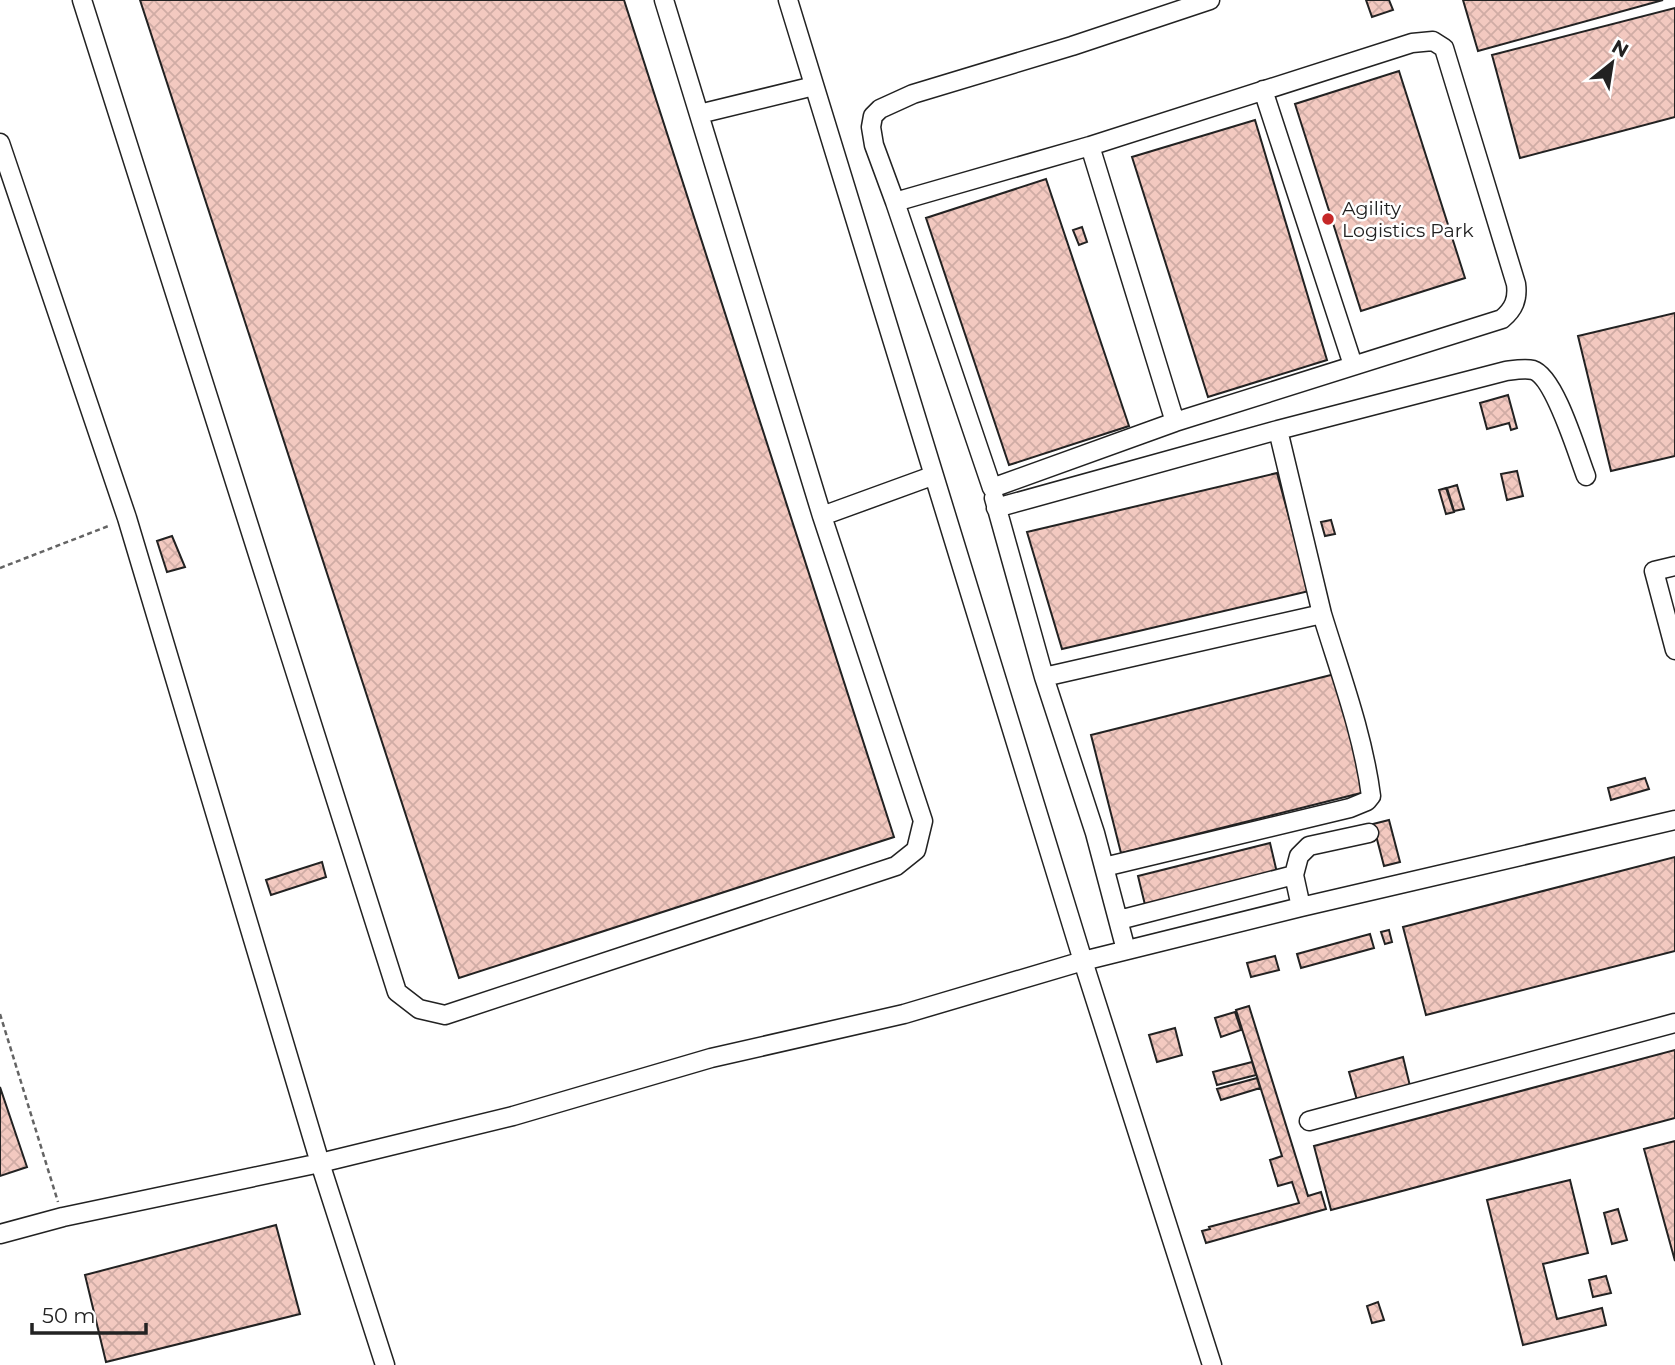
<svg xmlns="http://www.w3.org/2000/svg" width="1675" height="1365" viewBox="0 0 1675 1365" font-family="Montserrat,sans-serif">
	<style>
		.building { fill: url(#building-cross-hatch); stroke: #222; stroke-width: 2 }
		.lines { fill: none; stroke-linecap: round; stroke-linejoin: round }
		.minor-casing { stroke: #222; stroke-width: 21 }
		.path { stroke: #646464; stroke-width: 2.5; stroke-dasharray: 5 3.5; stroke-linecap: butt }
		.minor { stroke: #fff; stroke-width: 18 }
		.poi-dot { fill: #c62828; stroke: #fff; stroke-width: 2.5 }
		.labels { text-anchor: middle; stroke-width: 5; stroke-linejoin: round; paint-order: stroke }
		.poi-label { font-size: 19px; fill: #222; stroke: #fff; text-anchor: start }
	</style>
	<defs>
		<pattern id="building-cross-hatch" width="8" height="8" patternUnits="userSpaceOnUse" patternTransform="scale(1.75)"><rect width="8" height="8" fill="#f3c9c0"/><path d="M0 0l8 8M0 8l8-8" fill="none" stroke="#d0aca5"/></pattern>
	</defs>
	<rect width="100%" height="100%" fill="#fff"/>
	<path class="building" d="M140,0h484l270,837 -435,141z
		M1366,0h23l4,10 -21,7z
		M1463,0h200l-185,51z
		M1675,8v109l-155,41 -28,-103z
		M1399,71l66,207 -104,33 -66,-207z
		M1255,120l72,240 -119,37 -76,-240z
		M1046,179l83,247 -120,39 -83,-247z
		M1082,227l5,15 -8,3 -6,-15z
		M1675,313v143l-64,15 -33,-135z
		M1508,395l9,33 -6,2 -2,-7 -22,6 -7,-26z
		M1517,471l6,25 -16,4 -6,-26z
		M1277,473l32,118 -247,58 -35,-117z
		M1457,485l7,24 -10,2 -7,-23z
		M1446,488l8,24 -8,2 -7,-24z
		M1331,520l4,14 -10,2 -4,-14z
		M172,536l13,31 -18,5 -10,-31z
		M1339,673l30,118 -248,62 -30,-118z
		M1645,778l4,11 -38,11 -3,-12z
		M1389,820l11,42 -16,4 -11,-42z
		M1270,843l8,34 -132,32 -8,-33z
		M1675,857v94l-249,64 -23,-88z
		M322,862l4,15 -55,18 -5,-15z
		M1389,930l3,12 -7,2 -4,-12z
		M1370,934l4,14 -73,20 -4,-14z
		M1275,956l4,14 -28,7 -4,-14z
		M1249,1006l59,190 13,-4 5,17 -120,34 -4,-12 8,-2 -1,-2 90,-24 -7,-21 -14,4 -8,-26 12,-4 -46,-146z
		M1235,1012l6,18 -20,7 -6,-19z
		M1175,1028l7,27 -25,7 -8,-27z
		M1675,1050v68l-344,92 -17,-64z
		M1403,1057l7,29 -53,14 -8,-28z
		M1252,1062l4,13 -39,10 -4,-13z
		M1257,1078l3,10 -39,12 -4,-11z
		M0,1087l27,80 -27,9z
		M1675,1141v120l-31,-112z
		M1570,1180l18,73 -45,11 14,55 45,-11 4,17 -83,20 -36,-145z
		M1618,1209l9,31 -15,4 -8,-31z
		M276,1225l24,89 -194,48 -21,-87z
		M1606,1276l5,17 -18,4 -4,-17z
		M1378,1302l6,18 -12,3 -5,-17z"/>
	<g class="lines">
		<defs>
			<path id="minor" d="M82,0l315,992 22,17 26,6 451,-149 20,-16 7,-29 -101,-305 110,-40
				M664,0l158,516
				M788,0l295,961 129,404
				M1433,41l11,7 72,236c2,15 -2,25 -14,35l-327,103 -183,66 -97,-286 195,-56 322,-103z
				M1263,90l90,275
				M699,114l115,-28
				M0,143l127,375 193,645 65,202
				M1090,146l85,276
				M895,202l-21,-57 -3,-18 2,-11 7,-7 33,-15 159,-48 138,-46
				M1278,430l228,-59c8,-1 19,-3 27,-1 22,7 44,83 53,106
				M994,498l50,179 51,156 31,117
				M996,508l282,-78 44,184 -278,63
				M1675,566l-21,5 21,79
				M1104,867l246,-59 17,-7 4,-5c-8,-62 -31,-123 -49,-182
				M1294,875l5,-19 10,-10 60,-13
				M1119,920l175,-45 7,32
				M1309,1121l366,-98
				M0,1234l63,-17 257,-54 193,-47 198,-58 193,-44 179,-53 218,-54 374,-87"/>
		</defs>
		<use href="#minor" class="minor-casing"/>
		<path class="path" d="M0,568l111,-43
			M0,1014l58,188"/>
		<use href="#minor" class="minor"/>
	</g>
	<circle class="poi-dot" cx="1328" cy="219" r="7"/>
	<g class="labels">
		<g class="poi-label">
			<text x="1342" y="215">Agility<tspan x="1342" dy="22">Logistics Park</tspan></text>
		</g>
	</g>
	<g transform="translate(1612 63) rotate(30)" stroke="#ffffff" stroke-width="5" paint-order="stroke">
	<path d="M0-5L12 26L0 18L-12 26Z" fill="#222222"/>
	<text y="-10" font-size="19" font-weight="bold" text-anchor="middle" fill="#222222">N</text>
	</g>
	<path d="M32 1323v10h114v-10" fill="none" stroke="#222222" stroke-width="3.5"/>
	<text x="42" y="1323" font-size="21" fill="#222222" stroke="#ffffff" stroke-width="5" paint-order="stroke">50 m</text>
</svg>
